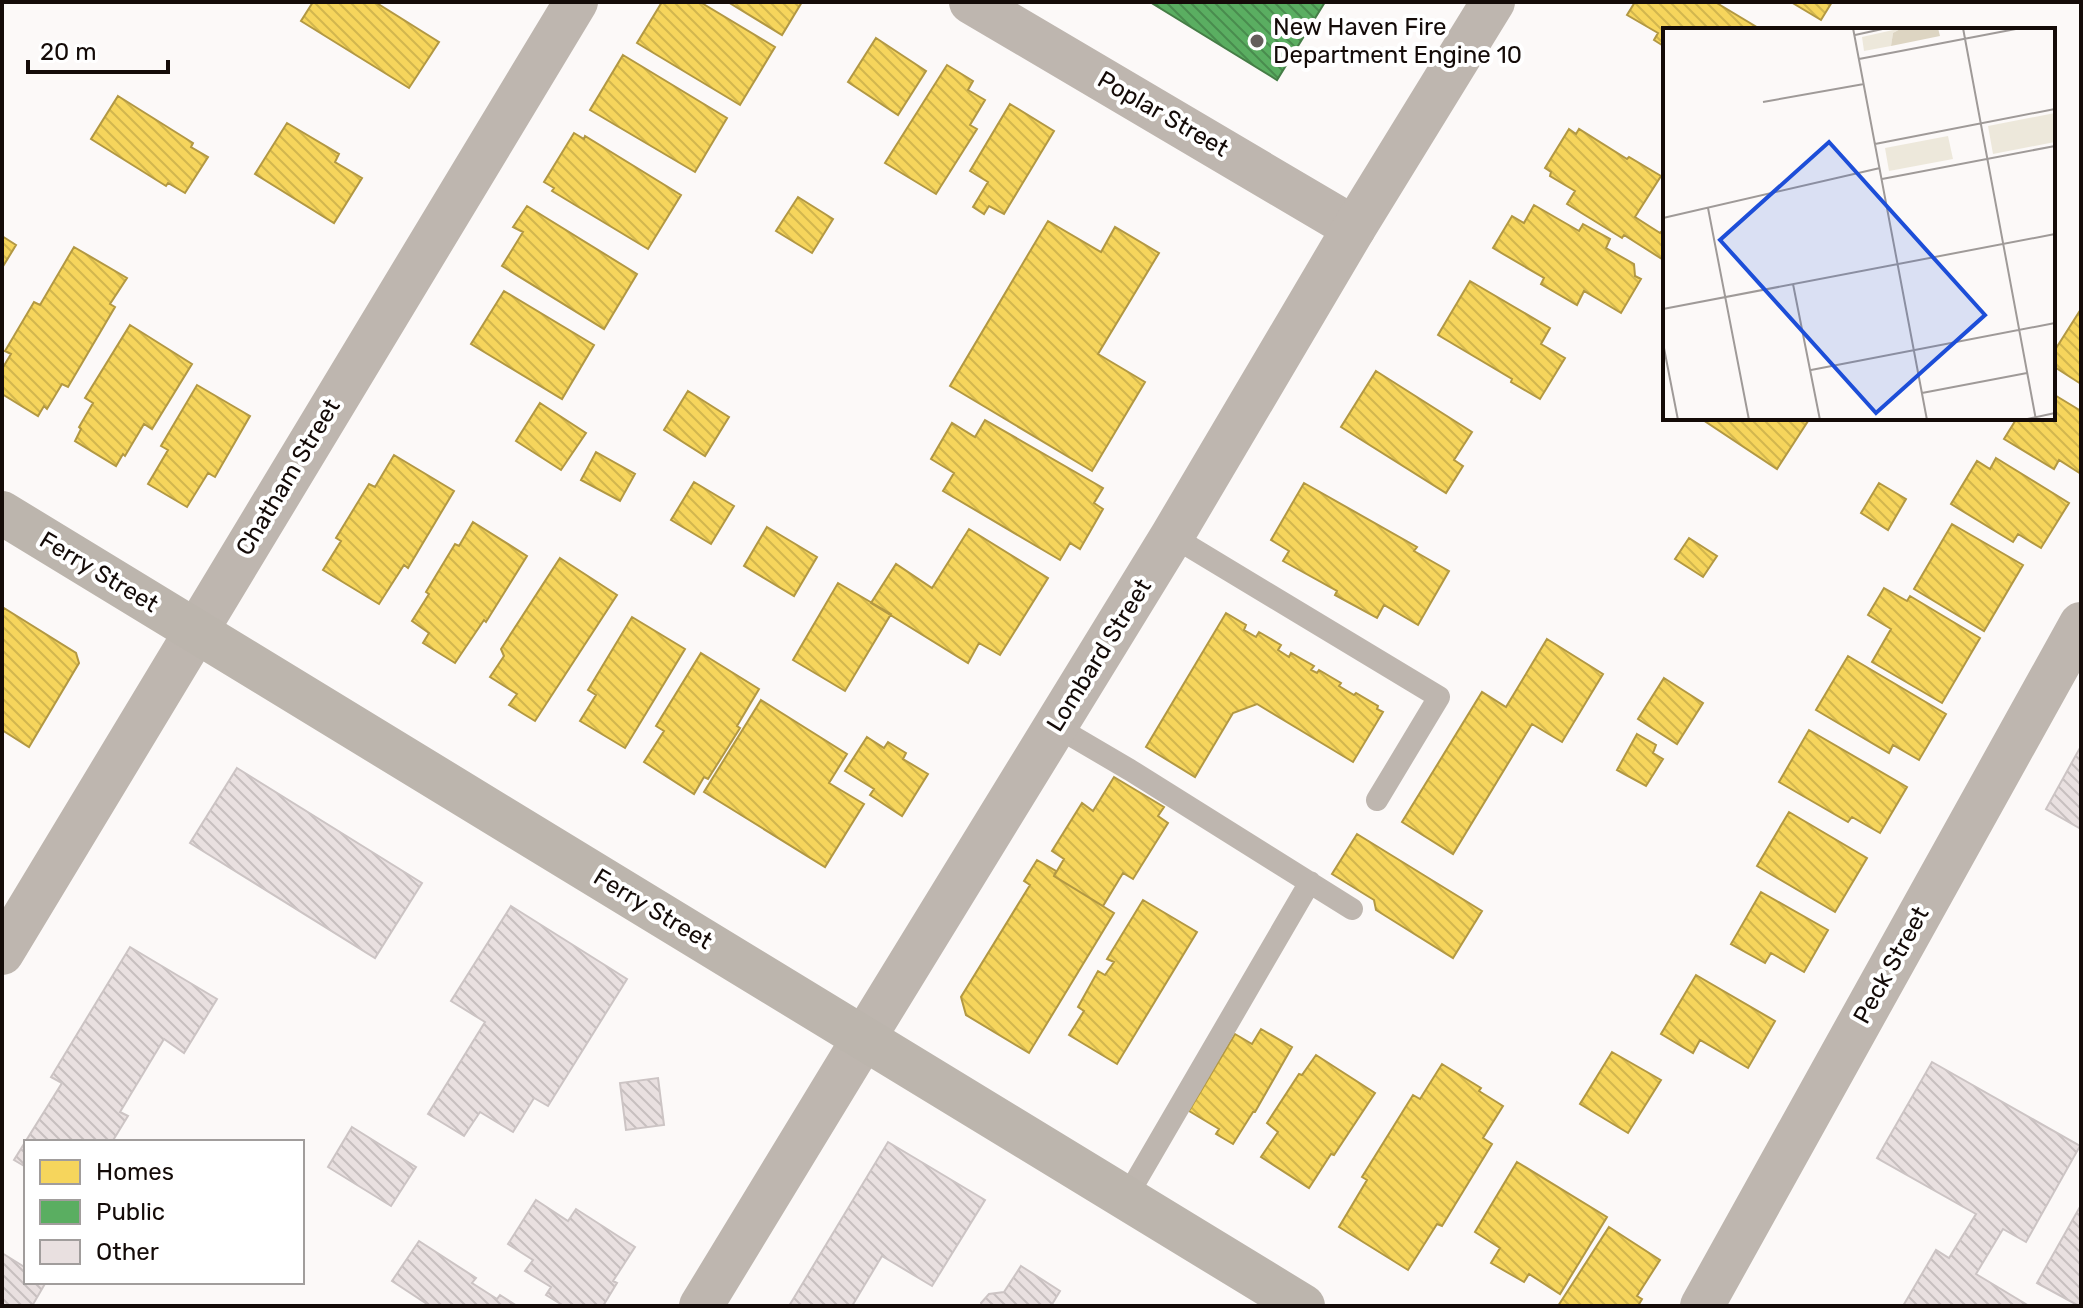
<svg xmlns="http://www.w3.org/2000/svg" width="2083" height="1308" viewBox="0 0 2083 1308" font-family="Rubik,sans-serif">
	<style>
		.homes { fill: url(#homes-back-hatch); stroke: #b29843; stroke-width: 2 }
		.public { fill: url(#public-back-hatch); stroke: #457d46; stroke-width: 2 }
		.building { fill: url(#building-back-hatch); stroke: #ccc4c4; stroke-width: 2 }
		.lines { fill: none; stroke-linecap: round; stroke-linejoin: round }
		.service { stroke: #beb6af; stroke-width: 22 }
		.minor { stroke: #beb6af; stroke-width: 44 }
		.tertiary { stroke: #beb6af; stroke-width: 44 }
		.secondary { stroke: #bcb5ad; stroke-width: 44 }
		.poi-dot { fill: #655e5c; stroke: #fff; stroke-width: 3 }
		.labels { text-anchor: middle; stroke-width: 8; stroke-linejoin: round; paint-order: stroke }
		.poi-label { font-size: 24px; fill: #140b08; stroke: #fff; text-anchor: start }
		.street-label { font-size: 24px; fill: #140b08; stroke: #fff }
		.inset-road { fill: none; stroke: #9f9a98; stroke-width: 2 }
		.view { fill: #1d4ed8; fill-opacity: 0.15; stroke: #1d4ed8; stroke-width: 4 }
		.inset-edge { fill: none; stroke: #140b08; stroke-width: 4 }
	</style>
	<defs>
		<pattern id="homes-back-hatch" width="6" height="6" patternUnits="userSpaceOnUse" patternTransform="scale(2)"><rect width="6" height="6" fill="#f6d55c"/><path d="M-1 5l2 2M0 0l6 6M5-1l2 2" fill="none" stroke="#d2b64e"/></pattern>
		<pattern id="public-back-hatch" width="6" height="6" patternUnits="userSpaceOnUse" patternTransform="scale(2)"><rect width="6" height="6" fill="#5aae61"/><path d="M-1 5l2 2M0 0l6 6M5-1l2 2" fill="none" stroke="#498c4e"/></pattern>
		<pattern id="building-back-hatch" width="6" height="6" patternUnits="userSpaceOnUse" patternTransform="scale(2)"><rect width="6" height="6" fill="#e9e0e0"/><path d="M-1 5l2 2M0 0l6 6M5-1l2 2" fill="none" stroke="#c7bfbf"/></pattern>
	</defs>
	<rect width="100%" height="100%" fill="#fcf9f8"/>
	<path class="homes" d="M313,2h62l64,40 -30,46 -108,-67z
		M662,2h38l75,45 -35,58 -103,-62z
		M728,2h74l-20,33z
		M1635,2h80l45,27 -95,1v17l-11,-7 4,-7 -31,-18z
		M1791,2h41l-11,18z
		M876,38l50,33 -28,44 -50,-33z
		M623,55l104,63 -32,54 -105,-62z
		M947,65l26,16 -5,9 17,10 -15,25 7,4 -41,65 -51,-31z
		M118,96l75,47 -2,4 17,10 -23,36 -17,-10 -2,3 -75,-47z
		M1010,104l44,27 -50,83 -15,-8 -5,8 -11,-7 15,-25 -18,-11z
		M287,123l52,31 -4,8 27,16 -28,45 -79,-49z
		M1569,129l7,5 3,-5 48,30 2,-2 32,19 -26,41 25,16 5,-5v33l-41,-26 -2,3 -55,-34 8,-13 -25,-15 1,-4 -6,-4z
		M574,133l10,6 1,-3 96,59 -33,54 -96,-58 2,-3 -10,-6z
		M798,197l35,22 -21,34 -36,-22z
		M1534,205l45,26 4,-7 27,15 -4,9 28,16 1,12 6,3 -20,34 -37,-22 -7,14 -36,-21 3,-6 -51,-30 19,-32 12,7z
		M527,206l110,68 -33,55 -102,-63 21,-34 -10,-5z
		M1048,221l53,31 14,-25 44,26 -61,101 47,28 -53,89 -142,-85z
		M2,236l14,9 -14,23z
		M74,247l53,31 -17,26 5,3 -47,80 -6,-3 -15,25 -3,-3 -6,10 -36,-22v-25l9,-15 -6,-3 29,-49 6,3z
		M1470,281l80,47 -9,16 24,14 -25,41 -29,-17 1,-3 -74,-44z
		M504,291l90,54 -32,54 -91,-55z
		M2081,309v75l-28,-18v-13z
		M130,325l62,39 -40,65 -8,-5 -19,32 -2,-2 -7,12 -41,-25 6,-12 -2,-2 14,-24 -8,-5z
		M1376,371l96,61 -18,28 9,6 -17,27 -105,-66z
		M197,385l53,31 -35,61 -7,-4 -21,34 -39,-23 20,-34 -7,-4z
		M688,391l41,26 -24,39 -41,-26z
		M2053,394l28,17v63l-22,-14 -5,9 -50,-30 13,-21h36z
		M540,403l46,30 -25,37 -45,-29z
		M1700,418h110l-33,51z
		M985,420l118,68 -9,15 9,6 -23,40 -10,-6 -10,17 -117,-69 11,-18 -23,-14 21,-36 23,14z
		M596,452l39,22 -15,27 -39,-21z
		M394,455l60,36 -46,77 -4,-3 -25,39 -56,-34 18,-29 -5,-3 33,-54 6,3z
		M1996,458l73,45 -28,45 -23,-14 -5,8 -62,-38 26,-43 13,8z
		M694,482l40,24 -23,38 -40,-24z
		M1304,483l113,64 -3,4 35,20 -31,54 -34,-20 -7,13 -42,-23 2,-4 -54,-30 6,-10 -18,-11z
		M1879,483l27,16 -18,31 -27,-17z
		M473,522l54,34 -41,66 -2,-2 -29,43 -32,-20 6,-10 -17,-12 17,-27 -3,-2 29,-48 4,2z
		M1952,524l71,41 -39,66 -70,-42z
		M767,527l50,30 -23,39 -50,-30z
		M969,529l79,49 -48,77 -21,-12 -11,20 -97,-60 25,-39 36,24z
		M1689,538l28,18 -14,21 -28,-18z
		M560,558l57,37 -82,126 -26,-16 8,-11 -27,-17 14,-21 -3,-7z
		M838,583l53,31 -46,77 -52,-31z
		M1884,588l23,13 3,-5 70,42 -38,65 -70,-41 19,-33 -23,-14z
		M4,608l72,45 3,10 -50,84 -27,-17v-118z
		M1226,613l20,12 -2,5 12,7 3,-5 22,13 -3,5 11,7 2,-4 23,13 -3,4 6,3 2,-3 22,13 -2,3 15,9 2,-2 22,13 -1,3 6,3 -30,50 -96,-58 -24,9 -38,64 -49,-30z
		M632,617l53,32 -60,99 -45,-27 16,-26 -8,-5z
		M1547,639l56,35 -41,68 -30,-18 -79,130 -51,-32 80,-130 24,15z
		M701,653l58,36 -22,37 3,2 -32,51 -4,-2 -10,17 -50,-32 20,-31 -8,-5z
		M1848,656l98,58 -27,46 -26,-15 -4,8 -73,-43z
		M1664,678l39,25 -26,41 -39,-25z
		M761,700l86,54 -18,29 35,21 -39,63 -121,-75z
		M1809,730l98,57 -27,46 -28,-16 -4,5 -69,-40z
		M1637,734l19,11 -3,8 10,6 -17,27 -29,-16z
		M867,737l17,11 4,-6 18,11 -3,6 25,15 -26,42 -32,-21 4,-6 -29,-18z
		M1114,777l50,30 -6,9 10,7 -35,56 -10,-6 -20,33 -49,-30 10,-17 -12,-8 30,-48 11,8z
		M1789,812l78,46 -32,54 -78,-46z
		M1357,834l125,77 -29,47 -77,-48 -2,-10 -42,-26z
		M1037,860l19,11 -2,5 60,37 -85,140 -63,-38 -5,-18 69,-112 -6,-4z
		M1761,892l67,38 -24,42 -33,-19 -6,10 -34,-19z
		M1143,900l54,32 -80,132 -48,-29 15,-24 -6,-4 20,-36 7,4 9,-13 -7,-3z
		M1696,975l79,46 -27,47 -48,-28 -7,13 -32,-19z
		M1261,1029l31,18 -37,65h-2l-20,32 -17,-10 3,-5 -30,-18 46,-77 17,10z
		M1612,1052l49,28 -33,53 -48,-29z
		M1316,1055l59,38 -41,62 -3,-1 -22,34 -48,-31 17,-25 -11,-9 32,-49 3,1z
		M1442,1064l39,24 -2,3 24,15 -20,32 9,6 -50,82 -5,-2 -29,46 -69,-43 28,-47 -5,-3 51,-82 7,4z
		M1517,1162l90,55 -47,77 -31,-20 -5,8 -33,-19 9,-15 -25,-16z
		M1609,1227l51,33 -23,36 5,3 -4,7h-80z"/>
	<path class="public" d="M1150,2h175l-48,78z"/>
	<path class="building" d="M2081,746v83l-35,-20z
		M237,768l185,115 -47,75 -185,-115z
		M511,906l116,73 -79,127 -14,-8 -21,34 -33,-20 -16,24 -36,-22 57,-92 -34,-21z
		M130,947l87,52 -33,54 -20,-14 -44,73 8,4 -16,26h-86v25l-12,-7 48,-77 -11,-6z
		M1932,1062l148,84 -54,96 -23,-13 -27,45 53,32h-126l33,-56 13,8 27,-44 -99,-56z
		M658,1078l6,47 -38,5 -6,-47z
		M352,1127l64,40 -25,39 -63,-39z
		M888,1142l97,58 -53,86 -50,-30 -30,50h-63z
		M536,1200l32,21 8,-12 59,38 -22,34 4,2 -14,23h-39l-18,-11 5,-8 -26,-16 8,-11 -25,-16z
		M2081,1205v101h-2l-42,-23z
		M419,1241l57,37 -4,5 25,16 3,-4 17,11h-87l-38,-25z
		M2,1253l24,15v14h20l-14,24h-30z
		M1021,1266l39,25 -9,15h-69l-1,-3 8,-9 15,-2z"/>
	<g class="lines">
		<path class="service" d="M1172,536l267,161 -62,103
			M1055,726l75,44 222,139
			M1126,1198l184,-316"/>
		<path class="minor" d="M971,2l383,226
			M2,953l574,-951
			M701,1306l163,-268
			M1702,1306l379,-682"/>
		<path class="tertiary" d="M864,1038l308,-502 182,-308 139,-226"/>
		<path class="secondary" d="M2,513l1301,793"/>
	</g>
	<circle class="poi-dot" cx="1257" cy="41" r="8"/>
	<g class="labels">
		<g class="poi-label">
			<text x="1273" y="35">New Haven Fire<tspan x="1273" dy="28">Department Engine 10</tspan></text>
		</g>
		<g class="street-label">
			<text transform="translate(1163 114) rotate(30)" y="8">Poplar Street</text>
			<text transform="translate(288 477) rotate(-59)" y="8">Chatham Street</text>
			<text transform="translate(99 572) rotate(31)" y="8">Ferry Street</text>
			<text transform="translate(1099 655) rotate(-58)" y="8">Lombard Street</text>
			<text transform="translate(653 909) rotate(31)" y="8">Ferry Street</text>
			<text transform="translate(1891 965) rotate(-61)" y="8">Peck Street</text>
		</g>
	</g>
	<g transform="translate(1663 28)">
		<rect width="392" height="392" fill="#fcf9f8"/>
		<path d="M239,0l-9,5 -2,13 -27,5 -2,-14z" fill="#ede8db"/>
		<path d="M239,0h36l2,8 -49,10 2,-13z" fill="#ddd5c2"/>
		<path d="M392,85v29l-62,12 -5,-28zM285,108l5,23 -64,12 -4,-23z" fill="#ede8db"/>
		<path class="inset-road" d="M190,0l74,392M300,0l73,392M192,7l32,-7M196,31l162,-31M100,74l101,-18M212,116l180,-35M219,151l173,-33M45,180l41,212M0,190l217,-50M130,256l27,136M0,281l392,-75M0,315l15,77M148,342l244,-47M259,365l105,-20M360,392l32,-7"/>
		<path class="view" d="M166,114l156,173 -109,98 -156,-173z"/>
		<rect width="392" height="392" class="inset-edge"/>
	</g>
	<rect width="2083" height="1308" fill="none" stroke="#140b08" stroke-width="8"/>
	<rect x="24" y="1140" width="280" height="144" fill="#ffffff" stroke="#a19d9c" stroke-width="2"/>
	<rect x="40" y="1160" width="40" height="24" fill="#f6d55c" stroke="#a19d9c" stroke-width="2"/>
	<text x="96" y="1180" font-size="24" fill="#140b08">Homes</text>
	<rect x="40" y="1200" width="40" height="24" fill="#5aae61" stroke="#a19d9c" stroke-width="2"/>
	<text x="96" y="1220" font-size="24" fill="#140b08">Public</text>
	<rect x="40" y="1240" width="40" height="24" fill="#e9e0e0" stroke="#a19d9c" stroke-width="2"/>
	<text x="96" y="1260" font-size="24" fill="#140b08">Other</text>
	<path d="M28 60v12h140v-12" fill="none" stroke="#140b08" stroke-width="4"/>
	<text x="40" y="60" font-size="24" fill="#140b08" stroke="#ffffff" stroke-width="6" paint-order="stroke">20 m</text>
</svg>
